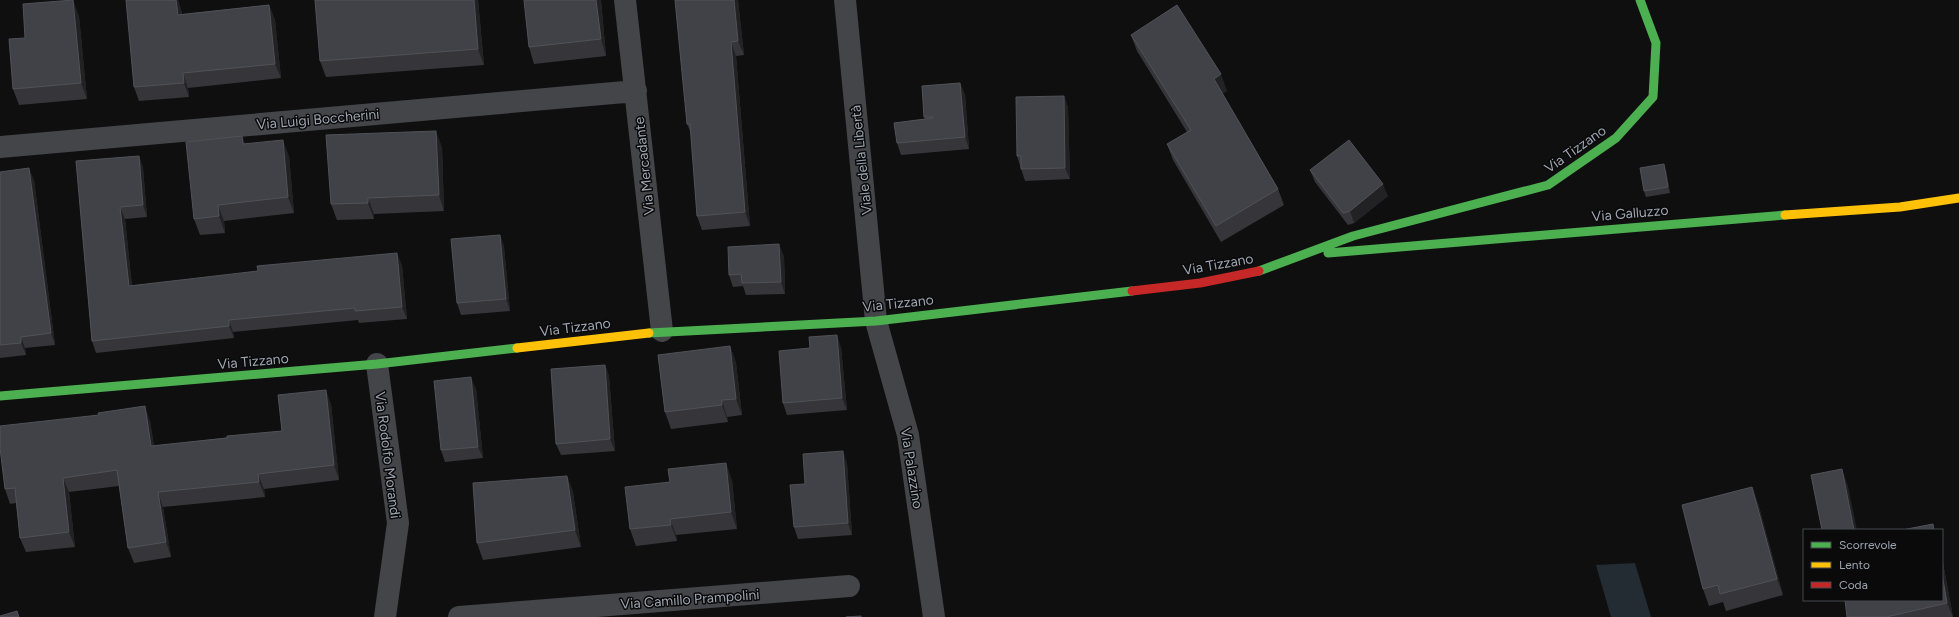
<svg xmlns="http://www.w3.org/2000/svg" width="1959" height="617" viewBox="0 0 1959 617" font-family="Figtree,sans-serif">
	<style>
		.water { fill: #232c32 }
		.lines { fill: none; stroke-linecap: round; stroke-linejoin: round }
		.street { stroke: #444549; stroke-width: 22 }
		.fast { stroke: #4caf50; stroke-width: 9 }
		.slow { stroke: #ffc107; stroke-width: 9 }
		.jam { stroke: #c62828; stroke-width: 9 }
		.wall { fill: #36363a }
		.shaded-wall { fill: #222224 }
		.building { fill: #414247; stroke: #505258 }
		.labels { text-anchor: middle; stroke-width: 3; stroke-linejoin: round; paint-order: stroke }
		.street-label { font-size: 14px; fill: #9ea6b3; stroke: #0a0a0b }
	</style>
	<rect width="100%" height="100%" fill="#0f0f10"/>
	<path class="water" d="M1635,563l16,54h-40l-15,-52z"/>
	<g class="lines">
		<path class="street" d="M625,0l37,331
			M845,0l31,321 32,114 26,182
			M0,147l636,-56
			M377,364l21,159 -13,94
			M459,617l390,-31"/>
		<path class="fast" d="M1328,253l457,-38
			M1259,271l94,-35 195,-51 68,-47 37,-41 3,-54 -16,-43
			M649,333l227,-12 256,-30
			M0,396l377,-32 140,-16"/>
		<path class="slow" d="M1785,215l115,-8 59,-9
			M517,348l132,-15"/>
		<path class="jam" d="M1132,291l68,-8 59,-12"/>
	</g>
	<path class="wall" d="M126,0h52l3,10 1,4 87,-9 6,15 6,58 -93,10 1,9 -50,4 -5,-14z
		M478,0l6,65 -158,12 -6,-16z
		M524,0h77l5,56 -72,8 -5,-17z
		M675,0h63l6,55 -8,1 14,170 -48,4 -5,-14 -6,-83 -4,-9z
		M79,16l8,83 -68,6 -6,-16 12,-51z
		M1131,35l96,56 -5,3 56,95 6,16 -63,37 -48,-82 -6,-16 20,-12 -50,-81z
		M960,83l5,12 4,54 -68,6 -4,-12 28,-24 -1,-2z
		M1064,96l4,12 2,71 -45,2 -8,-25z
		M242,136l3,8 44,12 5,57 -70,8 1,12 -25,2 -6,-16z
		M442,147l2,64 -70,3v5l-37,1 -6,-16z
		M139,156l4,12 4,49 -22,2 7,67 270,-21 5,54 -48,4 -1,-3 -125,12 1,6 -138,15 -4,-12 -16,-180z
		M1310,170l78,26 -34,27 -6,2 -33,-43z
		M1666,170l4,23 -24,4 -2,-6z
		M0,172l34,8 21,165 -30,3 1,7 -26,3z
		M500,235l4,12 6,64 -49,4 -4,-12z
		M784,256l1,38 -39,1 -3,-9 -10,1 -4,-12z
		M730,346l6,17 6,52 -15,2 1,5 -57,7 -6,-17z
		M841,347l6,63 -60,5 -4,-12z
		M605,365l4,11 6,75 -54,4 -5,-11z
		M476,389l7,69 -38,4 -4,-12z
		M331,404l8,76 -75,9 1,8 -102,10 8,50 -37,6 -6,-15 -9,-62 -50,6 6,55 -49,5 -6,-14 -4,-35 -6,1 -5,-15 94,-74 51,6 4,25 128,-15z
		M847,463l5,72 -54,4 -4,-12 11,-43z
		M567,476l6,16 8,55 -98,13 -6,-17z
		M732,480l5,49 -61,6 1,6 -41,5 -6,-17z
		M1758,503l25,92 -57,16 -3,-9 -14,4 -6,-17z
		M1942,558l11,59h-106l95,-17z"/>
	<path class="shaded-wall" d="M73,0l6,16 8,83 -6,-16z
		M176,0h2l3,10 2,19 -5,-14z
		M474,0h4l6,65 -6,-16z
		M596,0h5l5,56 -5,-17z
		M734,0h4l6,55 -6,-14z
		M269,5l6,15 6,58 -6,-14z
		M731,42l5,14 14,170 -5,-14z
		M183,73l5,15 1,9 -5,-14z
		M1221,74l6,17 -7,4 -6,-16z
		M960,83l5,12 4,54 -4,-12z
		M1064,96l4,12 2,71 -5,-11z
		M436,131l6,16 2,64 -5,-16z
		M242,136l6,16 -5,-8z
		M283,140l6,16 5,57 -6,-16z
		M139,156l4,12 4,49 -4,-12z
		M1664,164l2,6 4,23 -2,-6z
		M29,168l5,12 21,165 -4,-12z
		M1383,184l5,12 -34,27 -4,-12z
		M368,198l6,16v5l-6,-16z
		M218,205l6,16 1,12 -6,-17z
		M120,207l5,12 8,79 -4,-12z
		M500,235l4,12 6,64 -4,-12z
		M779,244l5,12 1,38 -4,-12z
		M397,253l5,12 5,54 -5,-12z
		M229,320l4,12 1,6 -5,-12z
		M837,335l4,12 6,63 -5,-12z
		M21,337l4,11 1,7 -5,-12z
		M730,346l6,17 6,52 -6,-16z
		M605,365l4,11 6,75 -5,-12z
		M471,377l5,12 7,69 -5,-11z
		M326,390l5,14 8,76 -5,-15z
		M722,400l5,17 1,5 -6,-17z
		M145,406l5,15 6,40 -5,-15z
		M843,451l4,12 5,72 -4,-12z
		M726,463l6,17 5,49 -6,-17z
		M1842,469l6,17 9,44h-3z
		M258,474l6,15 1,8 -6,-15z
		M567,476l6,16 8,55 -6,-17z
		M63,478l6,14 6,55 -6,-15z
		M1752,487l6,16 25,92 -6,-16z
		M158,492l5,15 8,50 -5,-15z
		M670,519l6,16 1,6 -6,-16z
		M1942,558l11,59 -6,-14 -5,-29z"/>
	<path class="building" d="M73,0l8,83 -68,6 -4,-50 16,-1 -2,-34z
		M126,0h50l2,15 91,-10 6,59 -92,9 1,10 -50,4z
		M315,0h159l4,49 -158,12z
		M524,0h72l5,39 -72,8z
		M675,0h59l4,41 -7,1 14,170 -48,4 -7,-92h-3z
		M1177,5l44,69 -7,5 64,110 -62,37 -49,-82 24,-14 -60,-95z
		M960,83l5,54 -68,6 -3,-20 39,-5v-1h-9l-2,-31z
		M1064,96l1,72 -44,1v-13h-4l-1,-59z
		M436,131l3,64 -71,3v5l-37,1 -5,-69z
		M242,136l1,8 40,-4 5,57 -70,8 1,11 -25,3 -8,-77z
		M1349,140l34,44 -33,27 -7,2 -33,-43z
		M139,156l4,49 -23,2 9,79 129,-15 -1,-5 140,-13 5,54 -47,4v-3l-126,12v6l-137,15 -16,-180z
		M1664,164l4,23 -24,4 -4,-23z
		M29,168l22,165 -30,4v6l-21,2v-173z
		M500,235l6,64 -49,4 -6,-64z
		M779,244l2,38 -39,1 -1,-9 -12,1 -1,-28z
		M837,335l5,63 -59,5 -4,-52 31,-3 -1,-11z
		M730,346l6,53 -14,1v5l-57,7 -7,-57z
		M605,365l5,74 -54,5 -5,-75z
		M471,377l7,70 -37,3 -7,-69z
		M326,390l8,75 -76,9 1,8 -101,10 8,50 -38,6 -11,-78 -54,8 6,54 -49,6 -5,-50 -10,1 -5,-41v-22l99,-11 -1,-2 47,-7 6,40 76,-8v-2l55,-5 -4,-36z
		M843,451l5,72 -54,4 -4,-42 15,-1 -2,-30z
		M726,463l5,49 -61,7 1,6 -41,4 -5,-42 45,-5 -2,-13z
		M1842,469l12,61h-32l-11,-55z
		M567,476l8,54 -98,13 -4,-60z
		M1752,487l25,92 -57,15 -2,-9 -15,4 -21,-84z
		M1933,524l1,6h-32z
		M1942,574l5,29 -61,14h-39l-2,-17h97z
		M17,611l2,6h-19v-1z
		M861,616v1h-15z"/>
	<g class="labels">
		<g class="street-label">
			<text transform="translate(318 119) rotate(-5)" y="5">Via Luigi Boccherini</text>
			<text transform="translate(1575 149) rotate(-35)" y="5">Via Tizzano</text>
			<text transform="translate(861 160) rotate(-96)" y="5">Viale della Libertà</text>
			<text transform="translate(644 166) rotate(-96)" y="5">Via Mercadante</text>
			<text transform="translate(1630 213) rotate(-5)" y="5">Via Galluzzo</text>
			<text transform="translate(1218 264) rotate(-10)" y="5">Via Tizzano</text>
			<text transform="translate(898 303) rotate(-6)" y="5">Via Tizzano</text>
			<text transform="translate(575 327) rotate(-7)" y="5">Via Tizzano</text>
			<text transform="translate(253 361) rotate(-5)" y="5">Via Tizzano</text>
			<text transform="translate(388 455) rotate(83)" y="5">Via Rodolfo Morandi</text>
			<text transform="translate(912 468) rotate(81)" y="5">Via Palazzino</text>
			<text transform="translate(690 599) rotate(-4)" y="5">Via Camillo Prampolini</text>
		</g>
	</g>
	<rect x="1803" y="529" width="140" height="72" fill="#0a0a0b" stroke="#45484e"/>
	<rect x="1811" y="542" width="20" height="6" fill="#4caf50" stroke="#45484e"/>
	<text x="1839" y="549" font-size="12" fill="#9ea6b3">Scorrevole</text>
	<rect x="1811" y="562" width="20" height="6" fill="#ffc107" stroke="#45484e"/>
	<text x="1839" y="569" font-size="12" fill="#9ea6b3">Lento</text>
	<rect x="1811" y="582" width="20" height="6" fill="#c62828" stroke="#45484e"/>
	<text x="1839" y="589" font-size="12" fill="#9ea6b3">Coda</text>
</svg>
